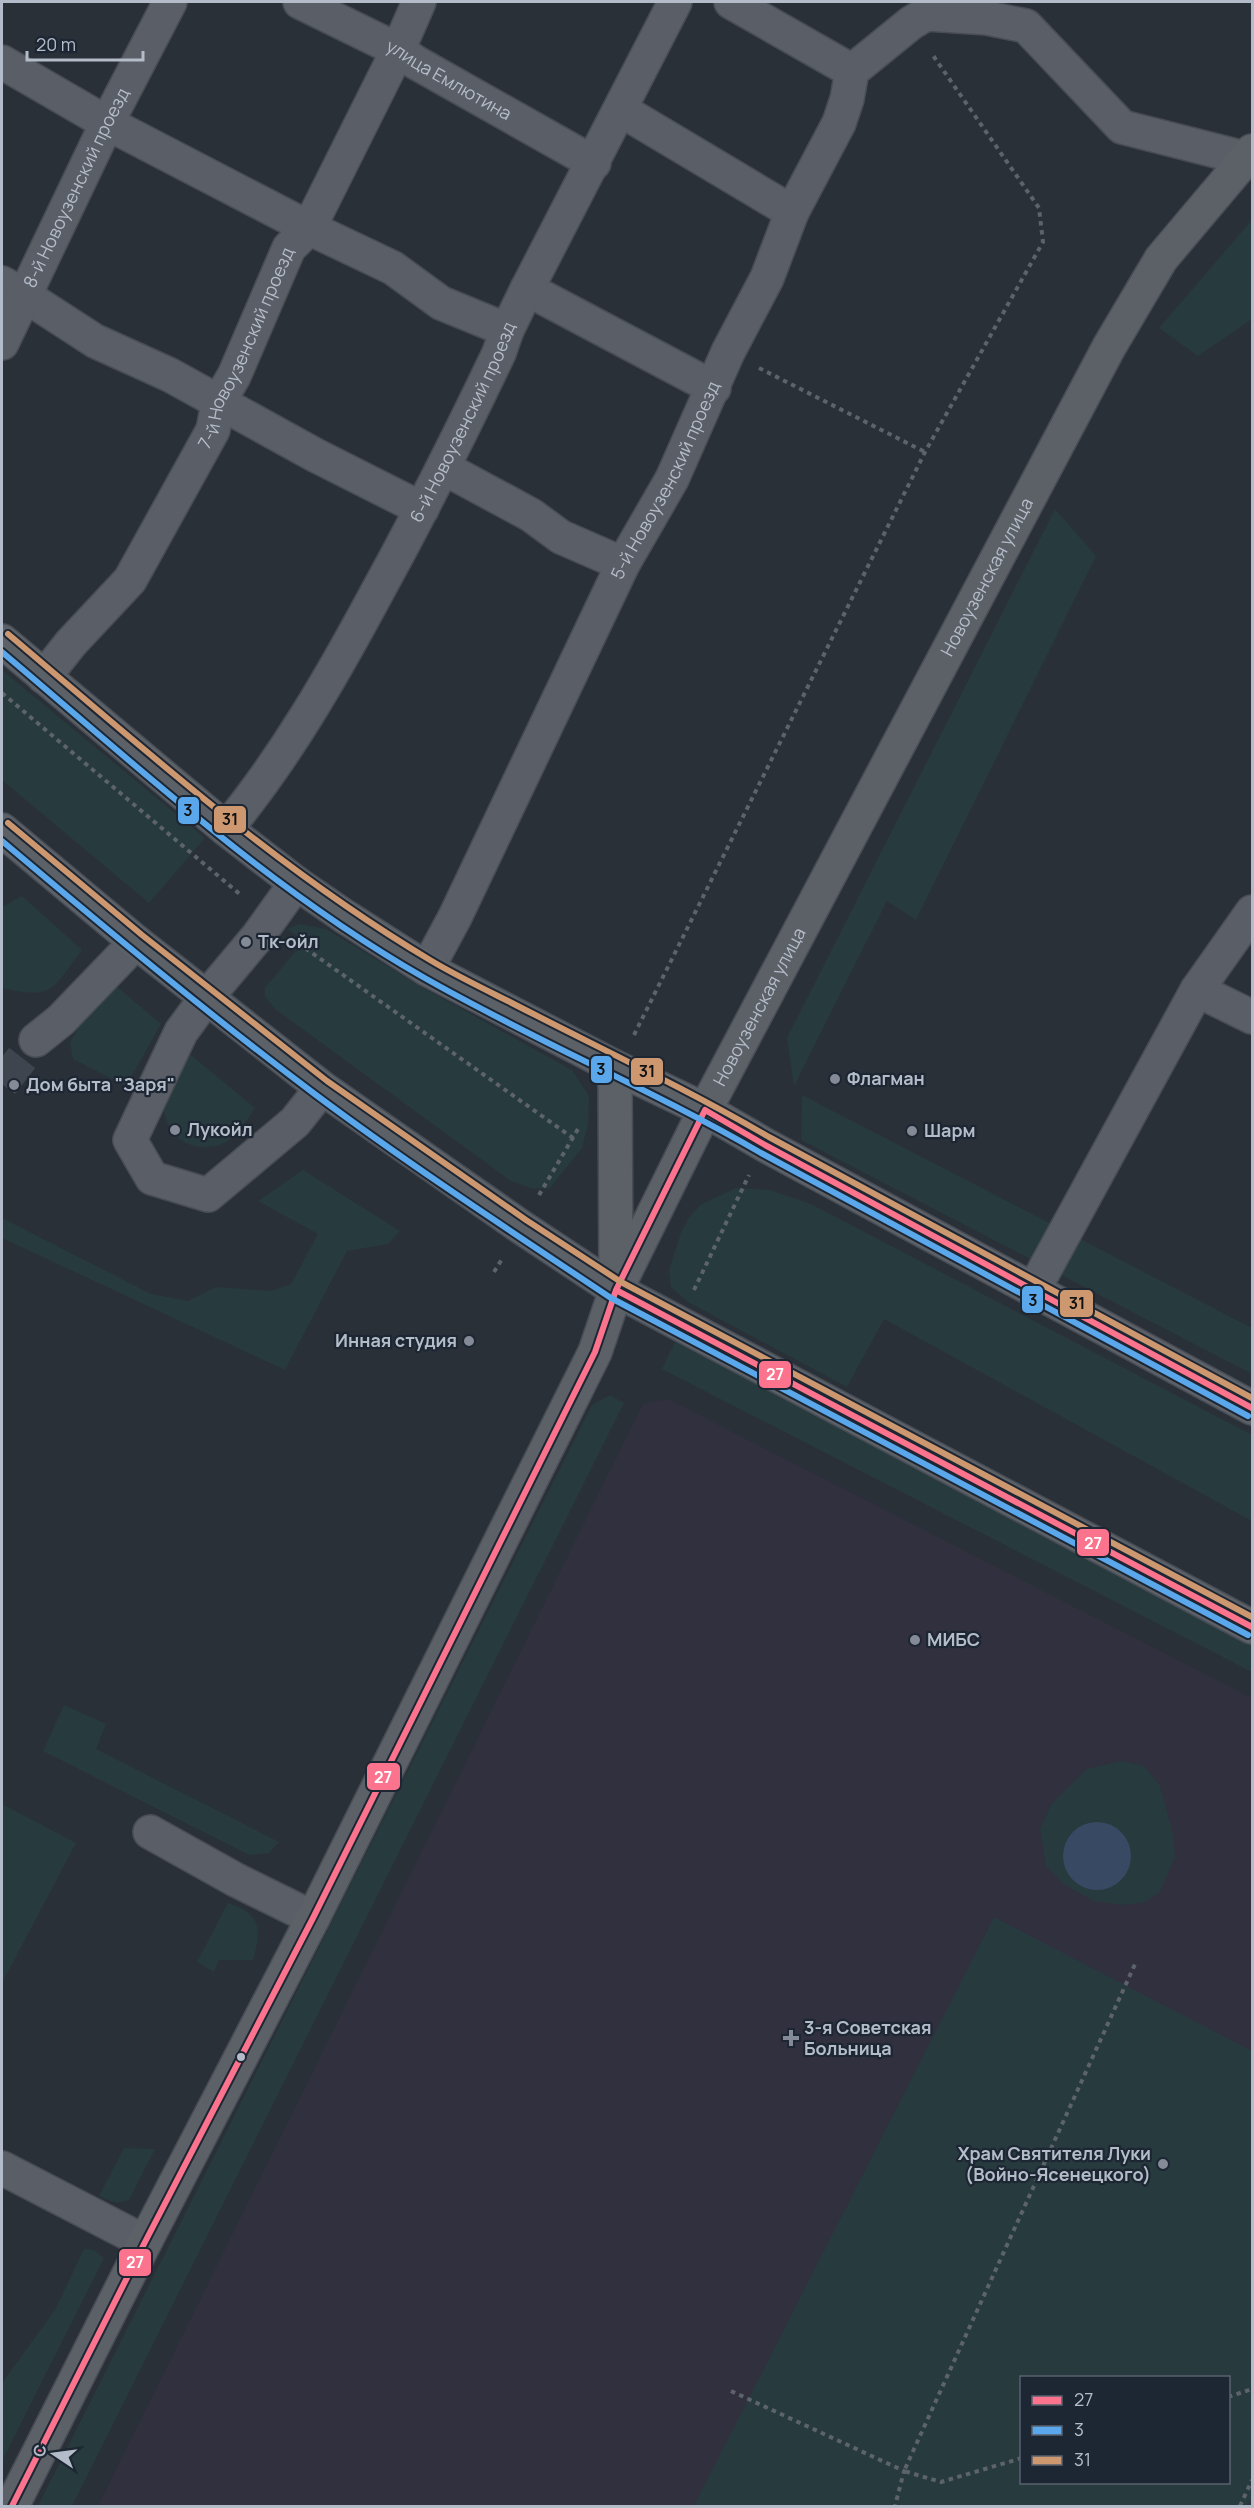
<svg xmlns="http://www.w3.org/2000/svg" width="1254" height="2508" viewBox="0 0 1254 2508" font-family="Manrope,sans-serif">
	<style>
		.medical { fill: #31303e; fill-rule: evenodd }
		.green { fill: #273a3e; fill-rule: evenodd }
		.water { fill: #384963 }
		.lines { fill: none; stroke-linecap: round; stroke-linejoin: round }
		.minor-tunnel { stroke: #3f454e; stroke-width: 33; stroke-dasharray: 33 16; stroke-linecap: butt }
		.minor-casing { stroke: #484c53; stroke-width: 36 }
		.major-casing { stroke: #484c55; stroke-width: 36 }
		.path { stroke: #5d636a; stroke-width: 4; stroke-dasharray: 4.5 4.5; stroke-linecap: butt }
		.minor { stroke: #5a5e66; stroke-width: 33 }
		.major { stroke: #5c6168; stroke-width: 33 }
		.bus-1-casing { stroke: #1d2633; stroke-width: 10 }
		.bus-2-casing { stroke: #1d2633; stroke-width: 10 }
		.bus-3-casing { stroke: #1d2633; stroke-width: 10 }
		.bus-1 { stroke: #fc738d; stroke-width: 6 }
		.bus-2 { stroke: #5aa8eb; stroke-width: 6 }
		.bus-3 { stroke: #cd976f; stroke-width: 6 }
		.poi-dot { fill: #848b96; stroke: #1d2633; stroke-width: 2 }
		.bus-dot { fill: #b4bcc9; stroke: #1d2633; stroke-width: 2 }
		.labels { text-anchor: middle; stroke-width: 4.5; stroke-linejoin: round; paint-order: stroke }
		.street-label { font-size: 18px; fill: #b4bcc9; stroke: #1d2633 }
		.poi-label { font-size: 18px; font-weight: bold; fill: #b4bcc9; stroke: #1d2633; text-anchor: start }
		.line-badge { stroke: #1d2633; stroke-width: 2 }
		.badge-label { font-size: 16px; text-anchor: middle; font-weight: bold; fill: #fff }
		.pale-badge-label { font-size: 16px; text-anchor: middle; font-weight: bold; fill: #111 }
	</style>
	<rect width="100%" height="100%" fill="#2a3038"/>
	<path class="medical" d="M668,1399l584,299v808h-1154l545,-1102zM1022,2378h206v104h-206z"/>
	<path class="green" d="M1252,220v99l-54,37 -39,-28z
		M1055,509l41,47 -180,364 -29,-19 -93,185 -7,-48z
		M2,670l203,168 -56,65 -147,-123z
		M22,896l60,54c-31,40 -27,50 -80,38v-81z
		M300,924l26,5 94,57 152,84 17,26 -1,29 -6,23 -33,41 -18,-1 -20,-7 -236,-172 -10,-13v-8l39,-47 -17,-12z
		M109,980l52,44 -35,62 -53,-27 -3,-17z
		M186,1051l69,57c-9,14 -19,30 -35,37 -4,2 -10,1 -14,2 -32,1 -49,-29 -40,-59 4,-13 14,-25 20,-37z
		M802,1095l450,233v46l-451,-234z
		M303,1170l97,61 -12,13 -41,7 -62,119 -283,-132v-20l149,76 37,7 28,-14 55,4 20,-7 27,-50 -60,-33z
		M736,1188l33,2 42,14 441,231v86l-368,-202 -37,68 -159,-85 -17,-15 -2,-17 12,-37 7,-14 12,-14z
		M675,1342l577,298v32l-590,-303z
		M610,1395l14,8 -552,1103h-34l554,-1101z
		M64,1705l42,19 -10,25 183,93 -10,11 -20,2 -206,-104z
		M1121,1761l23,5 16,20 13,48 2,23 -15,35 -15,10 -21,3 -31,-4 -28,-16 -19,-19 -6,-37 11,-24 36,-36z
		M2,1804l74,39 -74,140z
		M228,1903c33,10 34,27 25,57h-34l-5,12 -17,-10z
		M994,1917l258,134v447l-4,8h-554zM1022,2378h206v104h-206z
		M124,2148l31,1 -26,51c-12,4 -18,2 -30,-4z
		M84,2249l10,1 10,8 -102,203v-78l53,-73z"/>
	<path class="water" d="M1063 1856a34 34 0 1 1 68 0a34 34 0 1 1-68 0Z"/>
	<g class="lines">
		<path class="minor-tunnel" d="M2,1084l34,-44"/>
		<defs>
			<g id="minor">
				<path id="s1" d="M300,2l98,48 17,12 179,101"/>
				<path d="M731,2l121,69"/>
				<path d="M926,14l61,4 39,8 96,101 122,31"/>
				<path d="M2,62l105,61 202,105 84,40 48,35 66,27"/>
				<path d="M621,110l171,102"/>
				<path d="M2,283l22,12 71,46 75,34 145,80 107,54"/>
				<path d="M527,289l187,99"/>
				<path id="s2" d="M2,343l105,-220 63,-121"/>
				<path d="M444,468l87,47 30,22 62,27"/>
				<path id="s3" d="M44,677l27,-34 59,-63 83,-150 5,-27 16,-27 55,-128 20,-20 89,-178 21,-48"/>
				<path id="s4" d="M226,829c59,-71 106,-153 149,-233 44,-80 85,-161 124,-243l8,-23 20,-41 148,-287"/>
				<path d="M296,883l-38,53 -52,62 -25,34 -51,108 22,38 56,17 87,-73 27,-34"/>
				<path id="s5" d="M427,969l28,-52 168,-353 49,-85 56,-127 39,-74 25,-66 47,-89 8,-24 5,-28 59,-48 15,-9"/>
				<path d="M1197,990l55,27"/>
				<path d="M36,1040l25,-20 75,-78"/>
				<path d="M1034,1289l163,-299 55,-78"/>
				<path d="M150,1832l86,48 77,38"/>
				<path d="M2,2168l143,74"/>
			</g>
			<g id="major">
				<path d="M2,641l224,188 70,54 48,33 83,53 188,98 90,43 60,35 487,263"/>
				<path d="M2,830l134,112 186,146 199,139 95,63 636,337"/>
				<path d="M615,1067l1,217"/>
				<path id="s6" d="M12,2506l133,-264 168,-324 212,-426 70,-140 21,-62 89,-180 404,-763 52,-88 91,-108"/>
			</g>
		</defs>
		<use href="#minor" class="minor-casing"/>
		<use href="#major" class="major-casing"/>
		<path class="path" d="M759,368l166,84
			M2,693l240,203
			M298,943l275,195
			M634,1035l291,-583 118,-210 -4,-34 -107,-154
			M539,1195l39,-66
			M494,1272l8,-13
			M694,1290l55,-115
			M731,2391l173,80 -9,35
			M1228,2397l24,-8
			M1022,2458l-81,24 -37,-11 232,-509
			M1240,2506l12,-26"/>
		<use href="#minor" class="minor"/>
		<use href="#major" class="major"/>
		<defs>
			<path id="bus-1" d="M616,1290l636,337
				M12,2506l133,-264 168,-324 282,-566 21,-62 89,-180 60,35 487,263"/>
			<path id="bus-2" d="M2,652c135,114 267,237 421,325 110,63 228,112 338,176l487,263
				M2,841c103,87 206,173 314,254 95,71 196,137 295,203l637,337"/>
			<path id="bus-3" d="M8,634c136,115 269,235 422,326 25,15 52,28 78,41 87,45 177,87 261,136l483,261
				M8,823l134,112 185,146 199,139 95,62 631,335"/>
		</defs>
		<use href="#bus-1" class="bus-1-casing"/>
		<use href="#bus-2" class="bus-2-casing"/>
		<use href="#bus-3" class="bus-3-casing"/>
		<use href="#bus-1" class="bus-1"/>
		<use href="#bus-2" class="bus-2"/>
		<use href="#bus-3" class="bus-3"/>
	</g>
	<g class="poi-dot">
		<circle cx="246" cy="942" r="6"/>
		<circle cx="835" cy="1079" r="6"/>
		<circle cx="14" cy="1085" r="6"/>
		<circle cx="175" cy="1130" r="6"/>
		<circle cx="912" cy="1131" r="6"/>
		<circle cx="469" cy="1341" r="6"/>
		<circle cx="915" cy="1640" r="6"/>
		<path d="M788 2029h6v6h6v6h-6v6h-6v-6h-6v-6h6z"/>
		<circle cx="1163" cy="2164" r="6"/>
	</g>
	<circle class="bus-dot" cx="241" cy="2057" r="5"/>
	<g class="labels">
		<g class="street-label">
			<text dy="6" stroke="none"><textPath href="#s1" startOffset="168">улица Емлютина</textPath></text>
			<text dy="6" stroke="none"><textPath href="#s2" startOffset="172">8-й Новоузенский проезд</textPath></text>
			<text dy="6" stroke="none"><textPath href="#s3" startOffset="390">7-й Новоузенский проезд</textPath></text>
			<text dy="6" stroke="none"><textPath href="#s4" startOffset="472">6-й Новоузенский проезд</textPath></text>
			<text dy="6" stroke="none"><textPath href="#s5" startOffset="544">5-й Новоузенский проезд</textPath></text>
			<text dy="6" stroke="none"><textPath href="#s6" startOffset="2162">Новоузенская улица</textPath></text>
			<text dy="6" stroke="none"><textPath href="#s6" startOffset="1676">Новоузенская улица</textPath></text>
		</g>
		<g class="poi-label">
			<text x="258" y="948">Тк-ойл</text>
			<text x="847" y="1085">Флагман</text>
			<text x="26" y="1091">Дом быта "Заря"</text>
			<text x="187" y="1136">Лукойл</text>
			<text x="924" y="1137">Шарм</text>
			<text x="457" y="1347" text-anchor="end">Инная студия</text>
			<text x="927" y="1646">МИБС</text>
			<text x="804" y="2034">3-я Советская<tspan x="804" dy="21">Больница</tspan></text>
			<text x="1151" y="2160" text-anchor="end">Храм Cвятителя Луки<tspan x="1151" dy="21">(Войно-Ясенецкого)</tspan></text>
		</g>
	</g>
	<g class="line-badge">
		<rect x="177" y="796" width="23" height="29" rx="6" fill="#5aa8eb"/>
		<rect x="213" y="805" width="34" height="29" rx="6" fill="#cd976f"/>
		<rect x="590" y="1055" width="23" height="29" rx="6" fill="#5aa8eb"/>
		<rect x="630" y="1057" width="34" height="29" rx="6" fill="#cd976f"/>
		<rect x="1021" y="1285" width="23" height="29" rx="6" fill="#5aa8eb"/>
		<rect x="1059" y="1289" width="35" height="29" rx="6" fill="#cd976f"/>
		<rect x="758" y="1360" width="34" height="29" rx="6" fill="#fc738d"/>
		<rect x="1076" y="1528" width="34" height="29" rx="6" fill="#fc738d"/>
		<rect x="366" y="1762" width="35" height="29" rx="6" fill="#fc738d"/>
		<rect x="118" y="2248" width="34" height="29" rx="6" fill="#fc738d"/>
	</g>
	<g class="badge-label">
		<text x="775" y="1380">27</text>
		<text x="1093" y="1549">27</text>
		<text x="383" y="1783">27</text>
		<text x="135" y="2268">27</text>
	</g>
	<g class="pale-badge-label">
		<text x="188" y="816">3</text>
		<text x="230" y="825">31</text>
		<text x="601" y="1075">3</text>
		<text x="647" y="1077">31</text>
		<text x="1033" y="1306">3</text>
		<text x="1077" y="1309">31</text>
	</g>
	<rect width="1254" height="2508" fill="none" stroke="#b4bcc9" stroke-width="6"/>
	<rect x="1020" y="2376" width="210" height="108" fill="#1d2633" stroke="#59626f" stroke-width="1.5"/>
	<rect x="1032" y="2396" width="30" height="9" fill="#fc738d" stroke="#59626f" stroke-width="1.5"/>
	<text x="1074" y="2406" font-size="18" fill="#b4bcc9">27</text>
	<rect x="1032" y="2426" width="30" height="9" fill="#5aa8eb" stroke="#59626f" stroke-width="1.5"/>
	<text x="1074" y="2436" font-size="18" fill="#b4bcc9">3</text>
	<rect x="1032" y="2456" width="30" height="9" fill="#cd976f" stroke="#59626f" stroke-width="1.5"/>
	<text x="1074" y="2466" font-size="18" fill="#b4bcc9">31</text>
	<g transform="translate(54 2454) rotate(283)" stroke="#1d2633" stroke-width="4.5" paint-order="stroke">
	<path d="M0-4.5L10 22L0 15L-10 22Z" fill="#b4bcc9"/>
	<text y="-9" font-size="16" font-weight="bold" text-anchor="middle" fill="#b4bcc9">С</text>
	</g>
	<path d="M27 51v9h116v-9" fill="none" stroke="#b4bcc9" stroke-width="3"/>
	<text x="36" y="51" font-size="18" fill="#b4bcc9" stroke="#1d2633" stroke-width="4.5" paint-order="stroke">20 m</text>
</svg>
